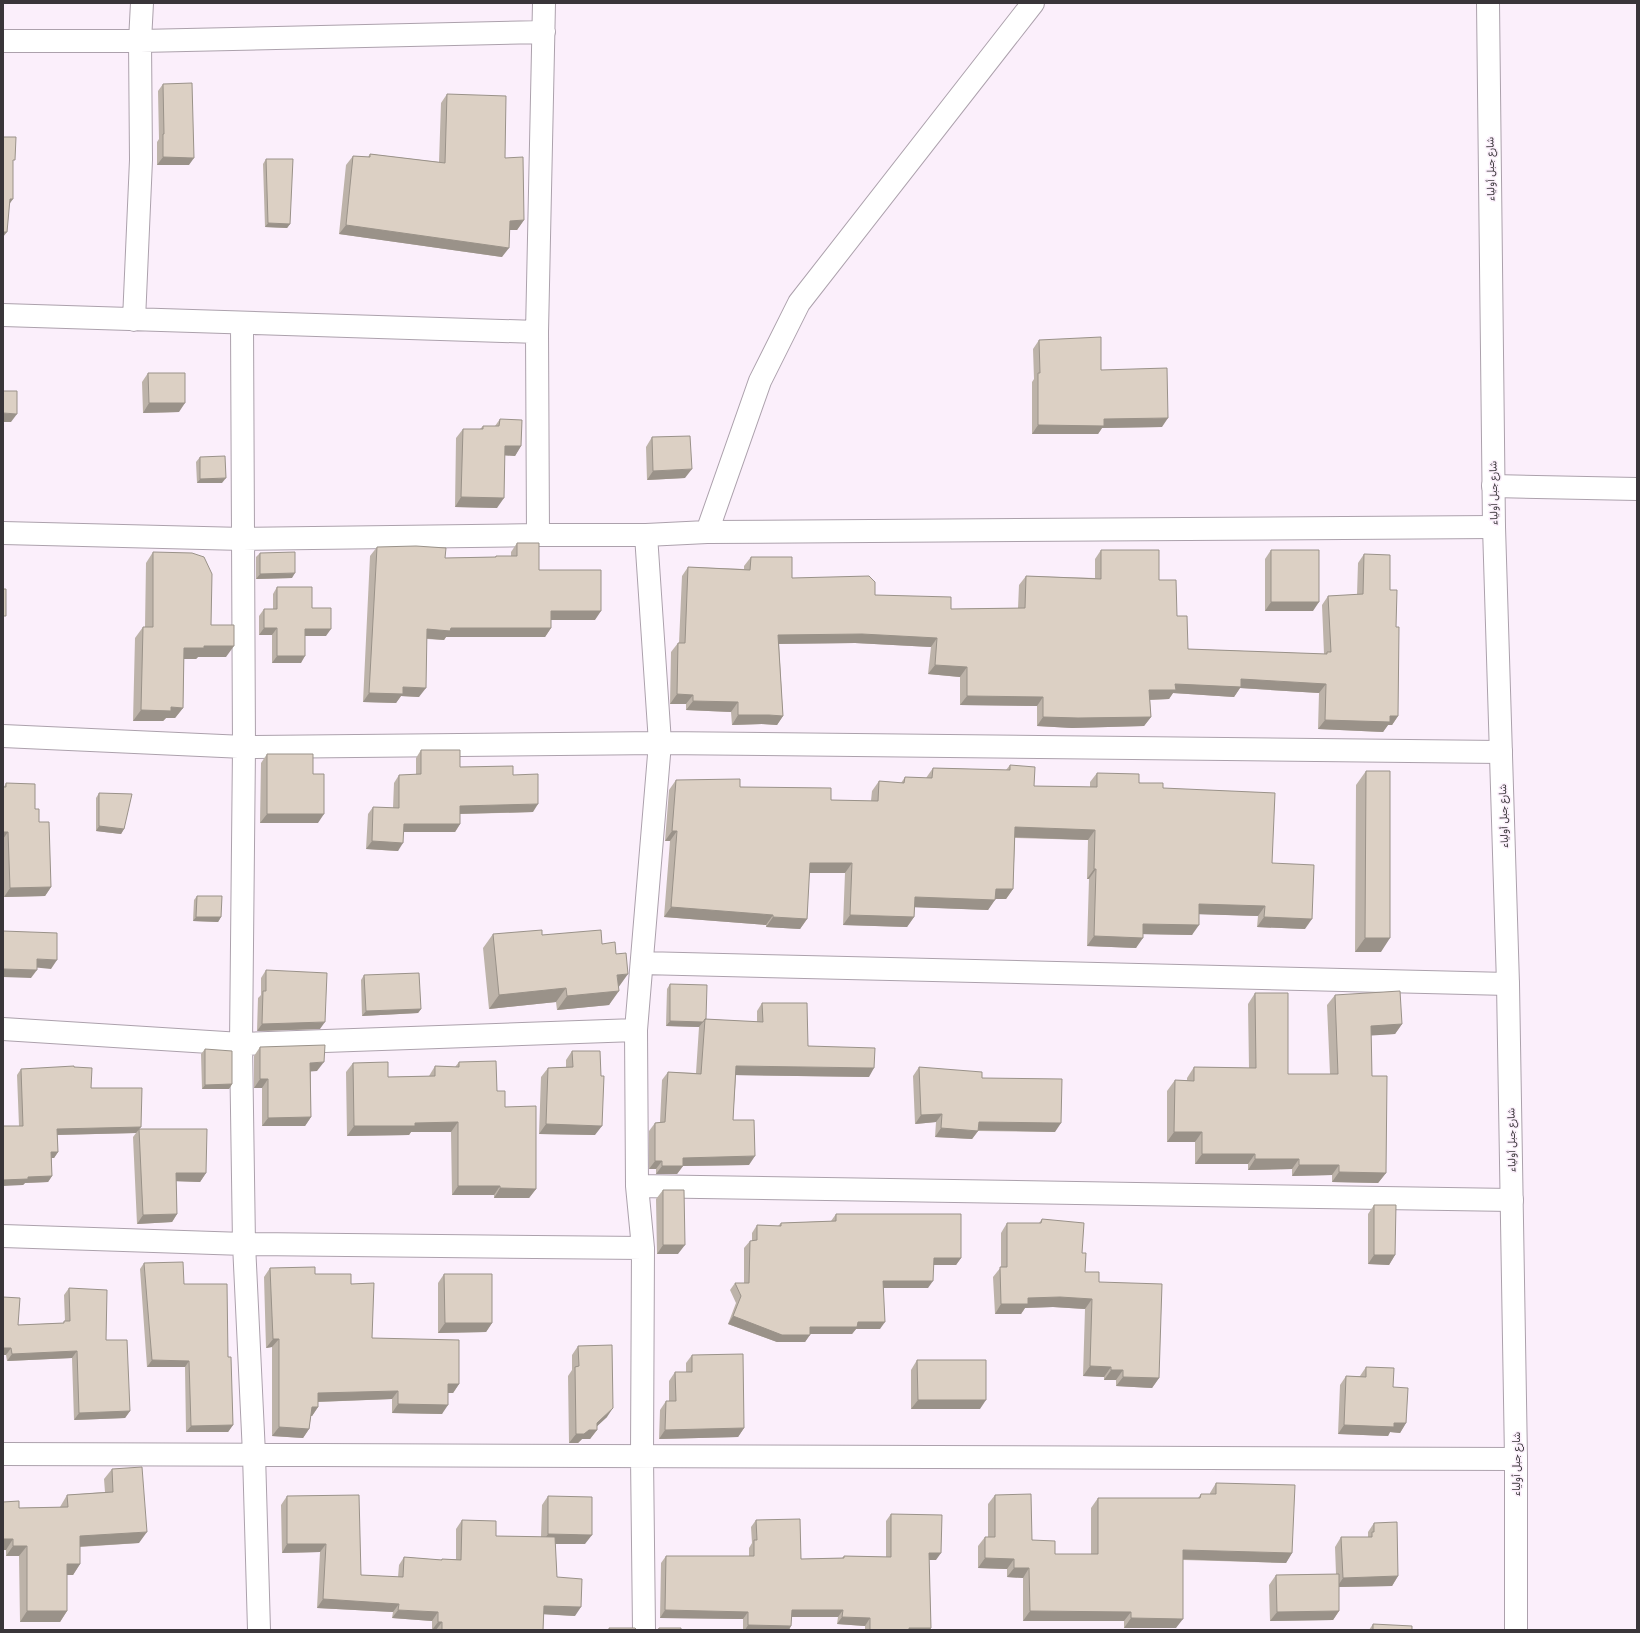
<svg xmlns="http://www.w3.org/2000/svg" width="1640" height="1633" viewBox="0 0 1640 1633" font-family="Rubik,'Noto Sans Arabic',sans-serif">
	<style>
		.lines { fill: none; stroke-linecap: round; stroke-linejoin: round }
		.minor-casing { stroke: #aca1ac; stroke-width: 24 }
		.trunk-casing { stroke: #aca1ac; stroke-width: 24 }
		.minor { stroke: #fff; stroke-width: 22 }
		.trunk { stroke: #fff; stroke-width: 22 }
		.wall { fill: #bdb3a9 }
		.shaded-wall { fill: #9a9289 }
		.building { fill: #dcd0c4; stroke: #9a9289 }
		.labels { text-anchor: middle; stroke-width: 3; stroke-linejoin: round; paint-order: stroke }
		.street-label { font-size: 10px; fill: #393539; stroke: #fbeffb }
	</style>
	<rect width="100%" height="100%" fill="#fbeffb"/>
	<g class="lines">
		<defs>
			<path id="minor" d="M3,41h137l404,-9
				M3,315l534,17
				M134,320l7,-160 -1,-119 2,-38
				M242,324l2,423 -3,297 3,200 10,210 5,176
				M1493,486l144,3
				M707,532l53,-151 39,-78 234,-300
				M3,533l240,6 295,-4h108l61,-3 787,-5
				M538,535l-1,-203 7,-329
				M3,736l241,11 416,-4 841,9
				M642,963l866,21
				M3,1029l238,15 395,-14
				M637,1186l875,14
				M3,1236l241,8 399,4
				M3,1454l1513,5
				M644,1630l-2,-173 1,-209 -6,-62 -1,-156 24,-287 -14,-208"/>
			<path id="trunk" d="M1488,3l6,524 14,457 8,475v171"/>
		</defs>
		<use href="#minor" class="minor-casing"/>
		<use href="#trunk" class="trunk-casing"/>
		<use href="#minor" class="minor"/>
		<use href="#trunk" class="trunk"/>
	</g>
	<path class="wall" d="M163,84l26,81h-32v-23l2,-3 -1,-48z
		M447,94l58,64 19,62 -7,10h-7l-8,27 -163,-23 7,-69 7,-9 15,1 2,-3 69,8 2,-59z
		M266,159l24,65 -3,4 -22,-1 -2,-63z
		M1039,340l62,30 61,57 -60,1 -4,6h-66v-52l2,-3 -1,-30z
		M148,373l31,39 -36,1 -1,-31z
		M500,419l21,27 -6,10 -10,-1 -8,53 -42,-1 1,-69 7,-9h17l3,-3h12z
		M652,437l33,41 -38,2 -1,-33z
		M200,457l22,26h-25l-1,-21z
		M517,543l22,27 56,50h-44v8l-6,9h-99l-2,3 -17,-1 -8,58 -18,-1 -5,7 -33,-1 7,-146 7,-9 68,11 50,-1 1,-1h15v-4z
		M1101,550l58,30 18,36 11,33 136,5 -2,-49 6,-9 29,-1 1,-32 6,-9 26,36 6,37 2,89 -6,9h-4l-5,7 -65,-3 1,-36 -79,-5 -6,9 -61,-4 -4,6 -19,1 1,17 -7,9 -72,2 -35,-2v-20l-77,-1v-28l-32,-3 3,-27 -76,-4 -76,1 4,72 -6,9 -15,-1 -30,1 -1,-13 -45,-2v-6h-16l1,-52 7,-9h1l3,-67 6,-9 56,2v-3l7,-9 41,21 83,17 76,14 67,-1 1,-23 7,-9 69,2v-19z
		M1271,550l42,61h-48v-52z
		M153,552l58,73 15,32h-28l-2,2h-12l-1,49 -8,10h-9l-3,3h-30l2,-83 8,-11h2l1,-64z
		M260,553l32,25 -36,1v-22z
		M277,587l35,21 14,28h-21l-4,27h-29v-28h-13v-19l5,-7h9v-15z
		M421,750l39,17 53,8 20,37 -73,2v10l-5,8h-51l-6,19 -32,-2 2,-35 5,-7 20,1 1,-25 5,-8h17v-17z
		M267,754l46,20 5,49h-58l1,-60z
		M1010,765l24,21 56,1v-5l7,-9 66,15 109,75 33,66 -48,-2 1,-11 -59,-2 -7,21 -49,-1 -7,14 -49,-2 2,-67h-2l1,-39 -73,-2 -2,51 -7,10h-11l-7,11 -73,-3 -1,10 -7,10 -64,-2 2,-52h-36l-2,46 -7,10 -34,-2v-2l-102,-8 6,-76h-5l4,-51 7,-10 64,7 91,13 40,1 1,-10 7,-10 22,2 4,-6 21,1 7,-10 73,2z
		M1366,771l15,181h-26l1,-167z
		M6,783l29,26 4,13 12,65 -6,9 -41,1 -1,-17v-93h1z
		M99,793l25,36 -3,5 -25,-3v-33z
		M197,896l24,21 -3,5 -25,-1 1,-21z
		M493,934l49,1 60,9 16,44 -9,17 -52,5 -1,-8 -67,7 -6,-61z
		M266,970l54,59 -63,2 1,-33 3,-3v-17z
		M364,975l57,34 -3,4 -56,3 -1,-36z
		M670,984l36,35 51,3v-11l5,-8 46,43 61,31 -133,-2 -3,45 16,45 -66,1 -6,8h-21v-5h-7v-38l6,-8 5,-1 2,-42 6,-8 28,1 3,-46 -33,-1 1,-37z
		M1255,993l33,81h42l-3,-69 8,-10 67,29 -7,10 -24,1 1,41 14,97 -8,10 -46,-1v-7l-40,1v-7l-44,1v-6h-53v-22h-28v-51l8,-11h12v-2l7,-11 55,1 -1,-64z
		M260,1047l57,24h-6v46l-6,9h-43v-38h-8v-32z
		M205,1049l27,35 -3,5h-27l-1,-35z
		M572,1051l23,84 -56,-1 2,-57 7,-9 18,-1v-7z
		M459,1062l38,29 8,16 31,82 -7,9h-35v-3h-42l-1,-63h-40l-2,3 -62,1 -1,-64 7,-9 35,14 41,-1 6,-10 20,1z
		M74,1067l17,21 48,41 67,44 -6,9 -24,-1 1,33 -5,8 -35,2 -4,-87 3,-4 -79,2 1,17 -4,6h-2v18l-4,6 -23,1 -2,2 -4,-59 -2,-51 4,-6z
		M919,1067l63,11 73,54 -77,-1 -6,8 -37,-2 1,-15 -21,2 -2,-48z
		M663,1190l15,64h-21l-1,-55z
		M1374,1205l21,50 -6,10 -21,-1v-50z
		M836,1214l125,44 -5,7h-23l-5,23h-44l-4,41h-24l-4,5h-42l-5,8h-28l-49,-18 8,-21 -6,-13 5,-7h9v-35l6,-7h2v-8l5,-8 21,1 3,-3 50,-2z
		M1042,1219l40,34 3,19 14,10 60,96 -7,10 -36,-2v-6h-12v-3l-21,-1 2,-67 -32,-2 -28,1 -4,6h-26l-2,-37 8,-10v-34l6,-10h32z
		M144,1263l40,21 44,73 5,68 -5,7h-42l-1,-65h-38l-7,-98z
		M270,1268l45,6 36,10 21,54 87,46 -6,9h-5l-6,21 -50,-1v-14l-74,3v5l-6,9h-1l-2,13 -6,9 -31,-2v-89l-6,1 -2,-71z
		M444,1274l48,49 -6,9 -48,1v-50z
		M69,1288l37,52 24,71 -5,7 -51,2 -2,-62 -65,3 -1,-6 12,-30 45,-2 2,-2 -1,-26z
		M578,1346l29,71 -10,9v4l-7,9h-8l-4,4h-9l-1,-67 4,-6v-15z
		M692,1355l52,73 -6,9 -79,2 1,-29 6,-9h3v-20l6,-9h11v-9z
		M917,1360l63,49h-69v-39z
		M1366,1367l27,20 13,36 -6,10 -10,-1 -2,4 -50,-2 2,-49 6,-9h14z
		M112,1469l27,74 -59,4v17l-7,11h-6v36l-7,11h-40l-1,-66h-13v-6h-3v-48l16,6 41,-1 7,-12 38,-3 -1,-13z
		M1216,1483l76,70 -6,10 -103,-3 -7,68h-52v-7h-101v-43l-16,-1v-8l-29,-1v-22l7,-9h3v-33l7,-9 37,45 23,14h36v-46l7,-10h100l3,-4h9v-1z
		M287,1496l74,79 37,2 1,-12 5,-8 37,3 1,-1h14v-30l6,-9 34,16 45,1 1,-32 6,-9 37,48h-30l2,33 18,39 -31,-2 -1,16h-111v-9l-40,-3 1,-6 -76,-4 3,-56 -38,1 -1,-48z
		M891,1514l45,46h-7l2,68 -1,2h-65v-4l-28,-2 1,-7h-46l-3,13h-46v-11l-83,-1 1,-55 5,-7h83v-8l3,-5 -1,-16 5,-7 45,39 41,-1 2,-2 42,1v-36z
		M1374,1523l24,53 -6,10 -53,1v24l-6,9 -63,1 -1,-36 7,-10 60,-1 -1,-27 6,-10h27v-5z
		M1373,1624l39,6h-43z"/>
	<path class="shaded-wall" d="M163,157l31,1 -5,7h-32z
		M10,199h3l-5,7z
		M524,220l-7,10h-13l6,-9z
		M268,223l22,1 -3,4 -22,-1z
		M346,225l163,23 -7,9 -163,-23z
		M3,232h4l-4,5z
		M149,403h36l-6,9 -36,1z
		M3,413l14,1 -6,8h-8z
		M1168,418l-6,9 -60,1 -4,6h-66l6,-9 66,-6z
		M505,446h16l-6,10 -17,-1z
		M692,469l-7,9 -38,2 6,-9z
		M226,478l-4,5h-25l3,-4z
		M461,497l43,1 -7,10 -42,-1z
		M295,573l-3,5 -36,1 4,-5z
		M1271,602h48l-6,9h-48z
		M551,611h50l-6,9h-50z
		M264,628h13l-5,7h-13z
		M451,628h100l-6,9h-99l-2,3 -23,-2 6,-9z
		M305,629h26l-5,7h-26z
		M862,634l75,4 -6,9 -76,-4 -83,1 6,-9z
		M204,646h30l-8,11h-28l-2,2h-19l7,-11z
		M277,656h28l-4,7h-29z
		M935,665l32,2 -7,10 -32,-3z
		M1241,679l85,5 -7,9 -79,-5 -6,9 -61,-4 -4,6 -26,1 6,-10 26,-6z
		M403,687l23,1 -7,9 -18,-1 -5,7 -33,-1 6,-9z
		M677,694l16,1 -7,9h-16z
		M967,696l76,1 -6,9 -77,-1z
		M693,701l45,1 -7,10 -45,-2z
		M171,707l12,1 -8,10h-9l-3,3h-30l8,-11z
		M738,715h31l14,1 -6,9 -15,-1 -30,1z
		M1390,716h8l-6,9h-4l-5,7 -65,-3 7,-9z
		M1043,717h108l-7,9 -72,2 -35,-2z
		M538,804l-5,8 -78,2 5,-8z
		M267,814h57l-6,9h-58z
		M404,824h56l-5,8h-56z
		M99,826l25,3 -3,5 -25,-3z
		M1015,827l80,3 -7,10 -79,-3z
		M672,831h5l-7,10h-5z
		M3,832h5l-5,7z
		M372,841l31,2 -5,8 -32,-2z
		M810,863h42l-7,10h-42z
		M1094,869h2l-7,10h-2z
		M51,887l-6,9 -41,1 6,-9z
		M996,889h17l-7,10h-17z
		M915,897l80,3 -7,10 -80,-3z
		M1199,904l66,2 -7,10 -66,-2z
		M671,907l102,8 -7,10 -102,-8z
		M850,915l64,2 -7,10 -64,-2z
		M196,917h25l-3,5 -25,-1z
		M773,917l34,2 -7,10 -34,-2z
		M1264,917l48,2 -7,10 -48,-2z
		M1143,924l56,1 -7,10 -56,-1z
		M1094,936l49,2 -7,10 -49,-2z
		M1365,938h25l-9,14h-26z
		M37,959l20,1 -6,9 -20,-2z
		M3,969l34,1 -6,8 -28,-1z
		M628,974l-10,14 -1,-13z
		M566,988l-10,14 -67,7 10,-14z
		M619,991l-10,14 -52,5 10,-14z
		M421,1009l-3,4 -56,3 4,-5z
		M670,1021l33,1 -4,5 -33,-1z
		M325,1022l-5,7 -63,2 5,-7z
		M1402,1024l-7,10 -31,2 7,-10z
		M324,1062l-7,9 -13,1 6,-9z
		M736,1066l138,2 -5,9 -139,-2z
		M260,1079h8l-6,9h-8z
		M232,1084l-3,5h-27l3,-4z
		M942,1114l-6,8 -21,2 6,-9z
		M311,1117l-6,9h-43l6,-8z
		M458,1122l-7,10h-40l-2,3 -62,1 7,-10 61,-3z
		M979,1122l82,1 -6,9 -82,-2z
		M546,1124l56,2 -7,9 -56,-1z
		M141,1127l-5,6 -83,2 4,-6z
		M941,1128l37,3 -6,8 -37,-2z
		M1174,1132h28l-7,10h-28z
		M51,1152h7l-4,6h-7z
		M1202,1154h53l-7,10h-53z
		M755,1156l-6,9 -66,1 -6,8h-21l6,-8 21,-8z
		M1255,1159h44l-7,10 -44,1z
		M655,1161h7l-6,8h-7z
		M1299,1165h40l-7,10 -40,1z
		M1339,1172l47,1 -8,10 -46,-1z
		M176,1173h30l-6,9 -30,-1z
		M52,1176l-4,6 -23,1 -2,2 -20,1v-6l25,-3z
		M458,1186h42l-6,9h-42z
		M500,1188l36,1 -7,9h-35z
		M177,1214l-5,8 -35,2 6,-9z
		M663,1245h22l-7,9h-21z
		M1374,1255h21l-6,10 -21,-1z
		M934,1258h27l-5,7h-27z
		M883,1281h50l-5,7h-50z
		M1060,1297l32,2 -7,10 -32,-2 -28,1 -4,6h-26l6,-10 27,-6z
		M733,1316l77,19 -5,7h-28l-49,-18z
		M858,1322h27l-5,7h-24l-4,5h-47l5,-7z
		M445,1323h47l-6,9 -48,1z
		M273,1339h6l-7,8 -6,1z
		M3,1348h8l-5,7h-3z
		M77,1351l-5,7 -65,3 5,-7z
		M152,1360l37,1 -4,6h-38z
		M1090,1366l21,1 -7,10 -21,-1z
		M1111,1370h12l-7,10h-12z
		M1123,1377l36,1 -7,10 -36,-2z
		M448,1384h11l-6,9h-11z
		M398,1391l-6,8 -80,3 6,-9z
		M918,1400h68l-6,9h-69z
		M398,1404l50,1 -6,9 -50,-1z
		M312,1407h6l-6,9h-6z
		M613,1408l-6,9 -14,13h4l-7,9h-8l-4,4h-9l7,-9 21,-11z
		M130,1411l-5,7 -51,2 5,-7z
		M1394,1423h12l-6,10 -10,-1 -2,4 -50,-2 6,-9z
		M233,1425l-5,7h-42l5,-6z
		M279,1427l30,2 -6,9 -31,-2z
		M744,1428l-6,9 -79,2 6,-9z
		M147,1532l-8,11 -67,4 8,-11z
		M548,1534l44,1 -7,9h-44z
		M3,1539h10l-7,11h-3z
		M287,1544h39l-6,8 -38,1z
		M13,1546h14l-8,10h-13z
		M1183,1550l109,3 -6,10 -110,-4z
		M929,1553h12l-5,7h-12z
		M985,1558l29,1 -7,10 -29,-1z
		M67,1564h13l-7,11h-14z
		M1014,1568h15l-6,10 -16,-1z
		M1398,1576l-6,10 -55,1 6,-9z
		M323,1599l76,5 -6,8 -76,-4z
		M544,1606l37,1 -6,9 -36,-2z
		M398,1610l40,2 -6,9 -40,-3z
		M665,1610l83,2 -5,7 -83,-1z
		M792,1610h51l-5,7h-52z
		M27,1611h40l-7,11h-40z
		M1030,1611l101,1 -7,9h-101z
		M1339,1611l-6,9 -63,1 7,-9z
		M842,1617l28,1 -5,8 -28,-2z
		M1131,1618l52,1 -7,9h-52z
		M438,1622h4l-6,8h-4z
		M748,1625l43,1 -2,4h-44z
		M909,1628h22l-1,2h-23z"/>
	<path class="building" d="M192,83l2,75 -31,-1v-23h1l-1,-50z
		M447,94l59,2 -1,62 18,-1 1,63 -14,1 -1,27 -163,-23 7,-69 17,1v-3l75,9z
		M3,137h13l-1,23h-2v39h-3l-3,33h-4z
		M266,159h27l-3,65 -22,-1z
		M1101,337v33l66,-2 1,50 -64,1v7l-66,-1v-52h2l-1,-33z
		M148,373h37v30h-36z
		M3,391h14v23l-14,-1z
		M500,419l22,1 -1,26h-16l-1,52 -43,-1 2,-68h20v-3h16z
		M690,436l2,33 -39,2 -1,-34z
		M225,456l1,22 -26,1v-22z
		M517,543h22v27h62v41h-50v17h-100l-1,3 -23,-2 -1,59 -23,-1v7l-34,-1 8,-146 39,-1 30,2 -1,10 51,-1v-1h21z
		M1101,550h58v30h17l1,36h10l1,33 139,5v-2h4l-3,-56 35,-2 1,-40 26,1v35h7l-1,37h3l-1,89h-8v6l-65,-2 1,-36 -85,-5v8l-66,-3 1,6h-27l2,27 -73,1 -35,-1v-20l-76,-1v-29l-32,-2 2,-27 -75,-4 -84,1 5,81 -14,-1h-31v-13l-45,-1v-6l-16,-1 1,-51h7l3,-76 62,3 1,-13h41v21l77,-2 6,6v13l76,2v12l74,-1 1,-32 75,3z
		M1271,550h48v52h-48z
		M153,552l39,1 12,4 8,17 -1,51h23v21h-30v2h-20l-1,60 -12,-1v4l-30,-1 2,-83h10z
		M295,552v21l-35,1v-21z
		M277,587h35v21h19v21h-26v27h-28v-28h-13v-19h13z
		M3,589h3v27h-3z
		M421,750h39v17l53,-1v9l25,-1v30l-78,2v18h-56l-1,19 -31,-2 1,-34 26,1v-33l22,-1z
		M267,754h46v20h11v40h-57z
		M1010,765l25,2 -1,19 63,1v-14l42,1v9h24v5l112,5 -3,70 42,2 -2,54 -48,-2 1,-11 -66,-2v21l-56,-1v14l-49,-2 2,-67h-2l1,-39 -80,-3 -2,62h-17l-1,11 -80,-3 -1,20 -64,-2 2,-52h-42l-3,56 -34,-2v-2l-102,-8 6,-76h-5l4,-51 64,-1v8l91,1v12l47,1 1,-20 25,2 1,-6 27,1 1,-10 77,2z
		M1366,771h24v167h-25z
		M6,783l29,1v25h4v13h10l2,65 -41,1 -2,-56h-5v-45h3z
		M99,793l33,1 -8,35 -25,-3z
		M197,896h25l-1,21h-25z
		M542,930v5l59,-5 1,14 13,-2 1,12 10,-1 2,21 -11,1 2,16 -52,5 -1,-8 -67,7 -6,-61z
		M3,931l54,2v27l-20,-1v11l-34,-1z
		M266,970l61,3 -2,49 -63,2 1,-33h3z
		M419,973l2,36 -55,2 -2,-36z
		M670,984l37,1 -1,34h-1l-2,3 -33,-1z
		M1400,991l2,33 -31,2 1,50h15l-1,97 -47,-1v-7h-40v-6h-44v-5h-53v-22h-28l1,-52 19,1v-14l62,1 -1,-75h33v81h50l-3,-79z
		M762,1003h45l1,43 67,2 -1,20 -138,-2 -3,54h21l1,36 -72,2v8h-21v-5h-7v-38l10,-1 3,-50 33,2 4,-55 58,3z
		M325,1045l-1,17 -14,1 1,54 -43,1v-39h-8v-32z
		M205,1049l27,2v33l-27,1z
		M572,1051h28l1,25h3l-2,50 -56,-2 2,-56 25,-1z
		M496,1061l1,30h8v16l31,-1v83l-36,-1v-2h-42v-64l-43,1v3h-61l-1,-63 35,-1v15l47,-1v-10l24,1v-5z
		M74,1066v1l18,1 -1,20h51l-1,39 -84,2 1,23h-7l1,24 -24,1v2l-25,1v-54h20l-2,-57z
		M919,1067l63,5v6l80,1 -1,44 -82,-1 -1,9 -37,-3 1,-14 -21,1z
		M139,1129h68l-1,44h-30l1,41 -34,1z
		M663,1190h21l1,55h-22z
		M1374,1205h22l-1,50h-21z
		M836,1214h125v44h-27l-1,23h-50l2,41h-27l-1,5h-47v8h-28l-49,-19 8,-20 -6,-13h14l1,-42 7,-1v-15l24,1v-3l55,-2z
		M1042,1219l42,4 -2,30h4l-1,19h14v10l63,2 -3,94 -36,-1v-7h-12v-3l-21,-1 2,-67 -32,-2 -32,1v6h-27l-1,-37h7v-44h34z
		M183,1262l1,22h43l1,73h3l2,68 -42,1 -2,-65 -37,-1 -8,-97z
		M315,1267v7h36v10l23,-1 -2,55 87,2v44h-11v21l-50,-1v-13l-80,2v14h-6l-3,22 -30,-2v-88h-6l-3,-71z
		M444,1274h48v49h-47z
		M69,1288l38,2 -1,50h21l3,71 -51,2 -2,-62 -65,3 -1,-6h-8v-51l17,1 -2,27 46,-2v-2h6z
		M612,1345l1,63 -16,15v7h-8l-5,4h-8l-1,-67 4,-1 -1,-20z
		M743,1354l1,74 -79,2 1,-29h10l-1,-29h17v-17z
		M917,1360h69v40h-68z
		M1366,1367l28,1 -1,19 15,1 -2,35h-12v4l-50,-2 2,-49 20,1z
		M142,1467l5,65 -67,4v28h-13v47h-40v-65h-14v-7h-10v-37l16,-1v7l49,-1 -1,-12 46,-3 -1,-23z
		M1216,1483l79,2 -3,68 -109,-3v69l-52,-1v-6l-101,-1 -1,-43h-15v-9l-29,-1v-21h10v-42l36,-1 1,46 23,1v13h43v-56h102l1,-4h15z
		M359,1495l2,80 42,2 1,-20 38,3v-1l19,1 1,-40 34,1v15l59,1 2,40 25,2 -1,28 -37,-1 -1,24h-101v-8h-4v-10l-40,-2 1,-6 -76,-5 3,-55h-39v-48z
		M548,1496l44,1v38l-44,-1z
		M891,1514l51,1 -1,38h-12l2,75h-22v2h-39v-12l-28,-1 1,-7h-51l-1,16 -43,-1v-13l-83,-2 1,-54h88v-16h3l-1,-20 44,-1 1,40 43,-1v-2l47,1z
		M1397,1522l1,54 -55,2 -2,-41h31v-5h2v-9z
		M1339,1574v37l-62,1 -1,-37z
		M1373,1624l39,2v4h-39z
		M609,1628h26l2,2h-28z
		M659,1628h22v2h-23z"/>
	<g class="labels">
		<g class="street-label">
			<text transform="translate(1490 169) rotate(-91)" y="4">شارع جبل أولياء</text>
			<text transform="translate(1493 493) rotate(-91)" y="4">شارع جبل أولياء</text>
			<text transform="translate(1503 816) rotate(-92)" y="4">شارع جبل أولياء</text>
			<text transform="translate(1511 1140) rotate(-91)" y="4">شارع جبل أولياء</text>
			<text transform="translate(1516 1464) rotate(-90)" y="4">شارع جبل أولياء</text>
		</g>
	</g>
	<rect width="1640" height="1633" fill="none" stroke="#393539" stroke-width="8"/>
</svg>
